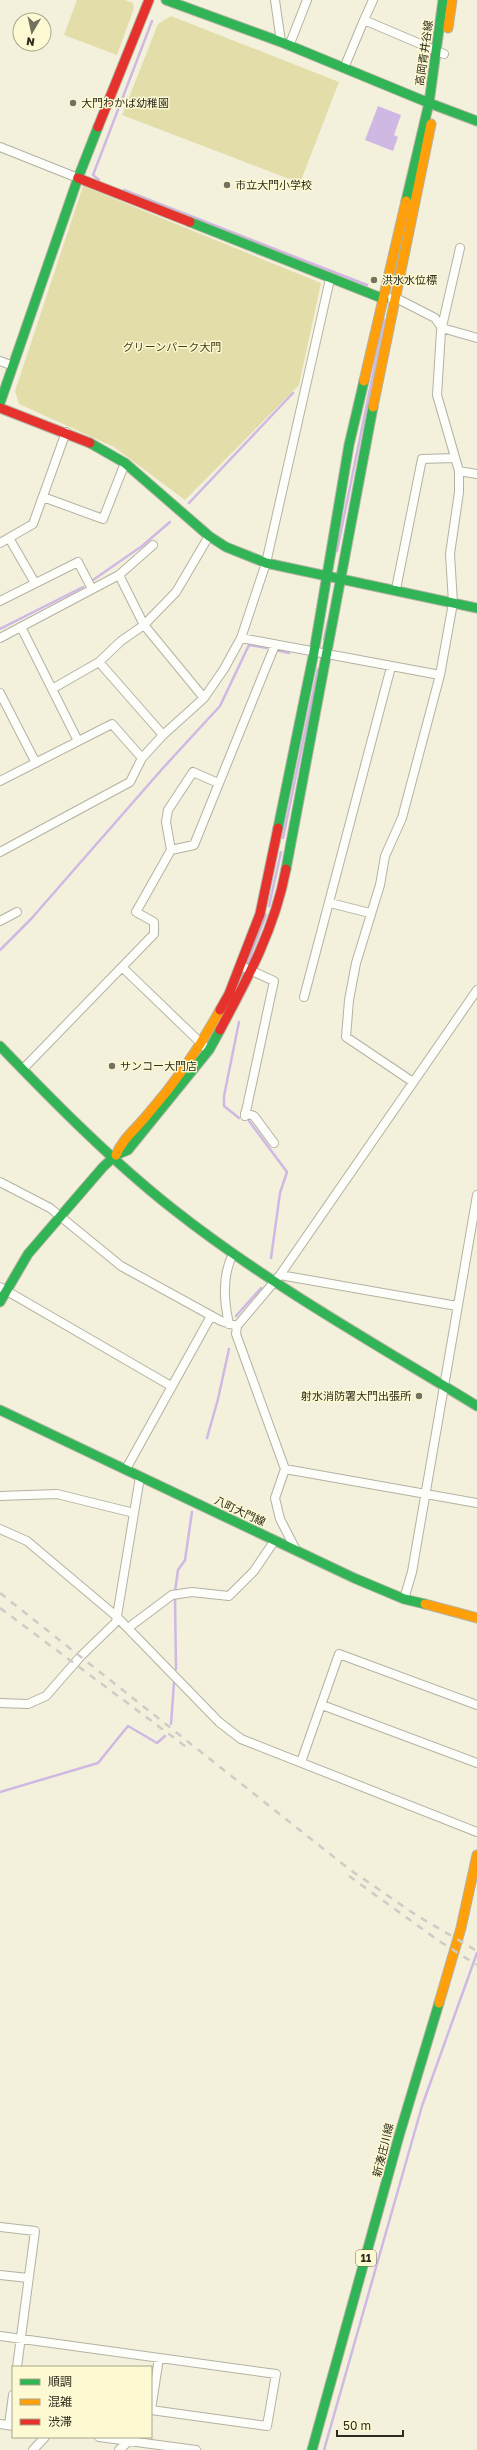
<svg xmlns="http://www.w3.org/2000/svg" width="477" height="2450" viewBox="0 0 477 2450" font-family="'Golos Text','Noto Sans JP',sans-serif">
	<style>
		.green { fill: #e3ddaa }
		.water { fill: #d0b8e5 }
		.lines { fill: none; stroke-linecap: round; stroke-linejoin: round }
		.stream { stroke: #d0b8e5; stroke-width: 2.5 }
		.street-casing { stroke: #b4b2a2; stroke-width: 10 }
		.fast-casing { stroke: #b4b2a2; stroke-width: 11 }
		.slow-casing { stroke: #b4b2a2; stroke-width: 11 }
		.jam-casing { stroke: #b4b2a2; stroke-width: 11 }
		.street { stroke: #fdfdfa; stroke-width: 8 }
		.fast { stroke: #30b455; stroke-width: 9 }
		.slow { stroke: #ff9f0a; stroke-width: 9 }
		.jam { stroke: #e5322d; stroke-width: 9 }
		.rail { stroke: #cdccc7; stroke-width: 2.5; stroke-dasharray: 7 7; stroke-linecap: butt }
		.poi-dot { fill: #737160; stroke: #fdf9d2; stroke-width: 1.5 }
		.labels { text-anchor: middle; stroke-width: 3; stroke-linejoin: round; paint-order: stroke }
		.shield { fill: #fdf9d2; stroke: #6c6a54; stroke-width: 1 }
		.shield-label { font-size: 10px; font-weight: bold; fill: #2e2c1e }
		.street-label { font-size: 11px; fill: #2e2c1e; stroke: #fdf9d2 }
		.poi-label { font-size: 11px; fill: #2e2c1e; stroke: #fdf9d2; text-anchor: start }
		.park-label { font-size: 11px; fill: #433e18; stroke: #fdf9d2 }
	</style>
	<rect width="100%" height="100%" fill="#f3f1dc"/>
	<path class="green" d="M77,0h48l8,3 1,5 -17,47 -53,-20z
		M171,16l168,66 -39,101 -178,-68 36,-91z
		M83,186l238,97 -22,102 -114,115 -71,-53 -95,-43 -4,-13z"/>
	<path class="water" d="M378,106l23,9 -7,20 4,2 -5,14 -28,-11z"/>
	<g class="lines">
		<path class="stream" d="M99,180l-6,-5 59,-154
			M124,190l243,95
			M189,503l104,-110
			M337,551l47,-231
			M93,580l49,-34 28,-24
			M0,629l83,-42
			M324,639l4,-18
			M279,651l10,2
			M283,838l35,-169
			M269,906l12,-54
			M0,950l31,-31 132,-151 57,-62 29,-61 18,3
			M247,964l19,-49
			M240,981l4,-8
			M239,1118l-15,-12v-10l15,-74
			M249,1121l38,51 -7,21 -9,65
			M236,1316l25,-28
			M207,1438l11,-39 11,-50
			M175,1591l3,-21 7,-10 7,-48
			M175,1598l1,71
			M171,1724l3,-41
			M0,1792l98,-29 30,-37 29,17 8,-7
			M324,2450l98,-344 55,-153"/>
		<defs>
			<path id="street" d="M275,0l6,42
				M364,20l9,-20
				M289,46l18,-46
				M344,68l20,-48 80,34
				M0,147l78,31
				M391,298h5l39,20 7,10 35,10
				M0,361l13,5
				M459,471l18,3
				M43,497l60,22 22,-56
				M9,538l26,45
				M0,543l33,-19 33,-92
				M119,575l25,50 60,73
				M396,589l26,-130 32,-1
				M0,601l78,-39 14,27
				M21,627l57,114
				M0,638l119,-63 34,-30
				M241,638l199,37
				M99,662l64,73
				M52,689l47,-27 22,-21 23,-16 32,-33 33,-56
				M0,693l36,70
				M0,781l112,-57 30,34
				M171,850l-5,-28 2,-12 25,-38 25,11
				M0,852l130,-70 12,-24 21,-23 41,-37 20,-29 17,-31 25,-75 64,-284
				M330,903l40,10
				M0,921l17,-9
				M241,966l33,15 -29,135
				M122,967l83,80
				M304,997l87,-330
				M23,1069l131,-135v-12l-18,-10 35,-62 23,-5 81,-200
				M413,1082l-67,-45 3,-37 7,-37 24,-78 5,-29 17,-38 38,-143 13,-72 -3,-49 9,-62v-21l-22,-76 4,-64 19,-83
				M245,1113l9,3 20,27
				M0,1182l50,26 71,58 100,55 16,5
				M280,1275l177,31
				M0,1287l171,99
				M229,1324c-5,-22 -7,-49 4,-70
				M126,1469l85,-153
				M285,1469l192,34
				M0,1496l57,-2 77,19
				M0,1529l27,12 89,75 103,106 22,17 236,93
				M296,1550l-16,-31 -5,-21 10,-29 -49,-135 1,-8 43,-51 197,-285
				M404,1599l8,-27 65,-377
				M128,1628l44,-33 20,-3 37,4 25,-25 21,-31
				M0,1703l28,1 18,-8 34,-39 36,-35 24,-145
				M322,1705l155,58
				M301,1762l38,-108 138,51
				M0,2227l35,4 -18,136
				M0,2275l28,3
				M0,2336l276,38 -9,52 -116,-16
				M151,2410l8,-52
				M0,2424l13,2
				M9,2425l4,-30
				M99,2437l97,13
				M33,2450l12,-13
				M119,2450l10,-9"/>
			<path id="fast" d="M166,0l115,42 148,61 -23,98
				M443,0l-14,103 48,18
				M190,222l194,77
				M0,403l78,-225 20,-51
				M90,443l35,20 84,73 17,11 40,16 211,45
				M278,828l36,-176 35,-207 15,-64
				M286,869l87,-462
				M0,1046c54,56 112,115 173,163 95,75 201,134 304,197
				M0,1302l28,-48 75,-87 13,-12 12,-5 81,-100 11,-20
				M0,1410l354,168 50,21 21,5
				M312,2450l87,-314 40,-133"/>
			<path id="slow" d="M448,28l4,-28
				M364,381l42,-180
				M373,407l58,-283
				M116,1155c7,-17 21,-27 32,-41 28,-32 52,-67 72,-104
				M425,1604l52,14
				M439,2003l22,-75 16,-73"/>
			<path id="jam" d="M98,127l51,-127
				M78,178l112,44
				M0,408l90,35
				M220,1010l9,-16 31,-80 18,-86
				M220,1030c28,-52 55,-102 66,-161"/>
		</defs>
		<use href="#street" class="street-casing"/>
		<use href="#fast" class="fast-casing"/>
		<use href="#slow" class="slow-casing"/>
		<use href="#jam" class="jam-casing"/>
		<use href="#street" class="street"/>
		<use href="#fast" class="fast"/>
		<use href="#slow" class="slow"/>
		<use href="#jam" class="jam"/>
		<path class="rail" d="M0,1593l349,276 67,46 61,36
			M0,1608l189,141
			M349,1876l90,65 38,24"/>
	</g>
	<g class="poi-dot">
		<circle cx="73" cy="103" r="4"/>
		<circle cx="227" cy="185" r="4"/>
		<circle cx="374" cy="280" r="4"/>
		<circle cx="112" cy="1066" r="4"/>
		<circle cx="419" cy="1396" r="4"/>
	</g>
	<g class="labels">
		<rect class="shield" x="356" y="2250" width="20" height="16" rx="3"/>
		<g class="shield-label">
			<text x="366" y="2262">11</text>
		</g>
		<g class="street-label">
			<text transform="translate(424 53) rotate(-82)" y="4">高岡青井谷線</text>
			<text transform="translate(240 1511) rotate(25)" y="4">八町大門線</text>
			<text transform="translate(383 2150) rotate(-76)" y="4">新湊庄川線</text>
		</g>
		<g class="poi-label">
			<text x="81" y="107">大門わかば幼稚園</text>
			<text x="235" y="189">市立大門小学校</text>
			<text x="382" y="284">洪水水位標</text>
			<text x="120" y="1070">サンコー大門店</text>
			<text x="411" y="1400" text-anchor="end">射水消防署大門出張所</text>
		</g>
		<g class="park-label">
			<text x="172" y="351">グリーンパーク大門</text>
		</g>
	</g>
	<rect x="12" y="2366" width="140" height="72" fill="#fdf9d2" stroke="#aaa78a"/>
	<rect x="20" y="2379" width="20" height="6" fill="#30b455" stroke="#aaa78a"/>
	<text x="48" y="2386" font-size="12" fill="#2e2c1e">順調</text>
	<rect x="20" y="2399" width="20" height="6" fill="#ff9f0a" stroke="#aaa78a"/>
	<text x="48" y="2406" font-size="12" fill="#2e2c1e">混雑</text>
	<rect x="20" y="2419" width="20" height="6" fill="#e5322d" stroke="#aaa78a"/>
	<text x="48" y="2426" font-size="12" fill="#2e2c1e">渋滞</text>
	<g transform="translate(32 32) rotate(189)"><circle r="19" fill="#fdf9d2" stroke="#aaa78a"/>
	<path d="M0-3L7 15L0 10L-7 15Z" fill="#737160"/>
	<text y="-6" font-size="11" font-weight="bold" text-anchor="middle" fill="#2e2c1e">N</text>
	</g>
	<path d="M337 2430v6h66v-6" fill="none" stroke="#2e2c1e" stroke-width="2"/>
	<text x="343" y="2430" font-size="12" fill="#2e2c1e" stroke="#fdf9d2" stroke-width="3" paint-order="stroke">50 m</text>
</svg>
